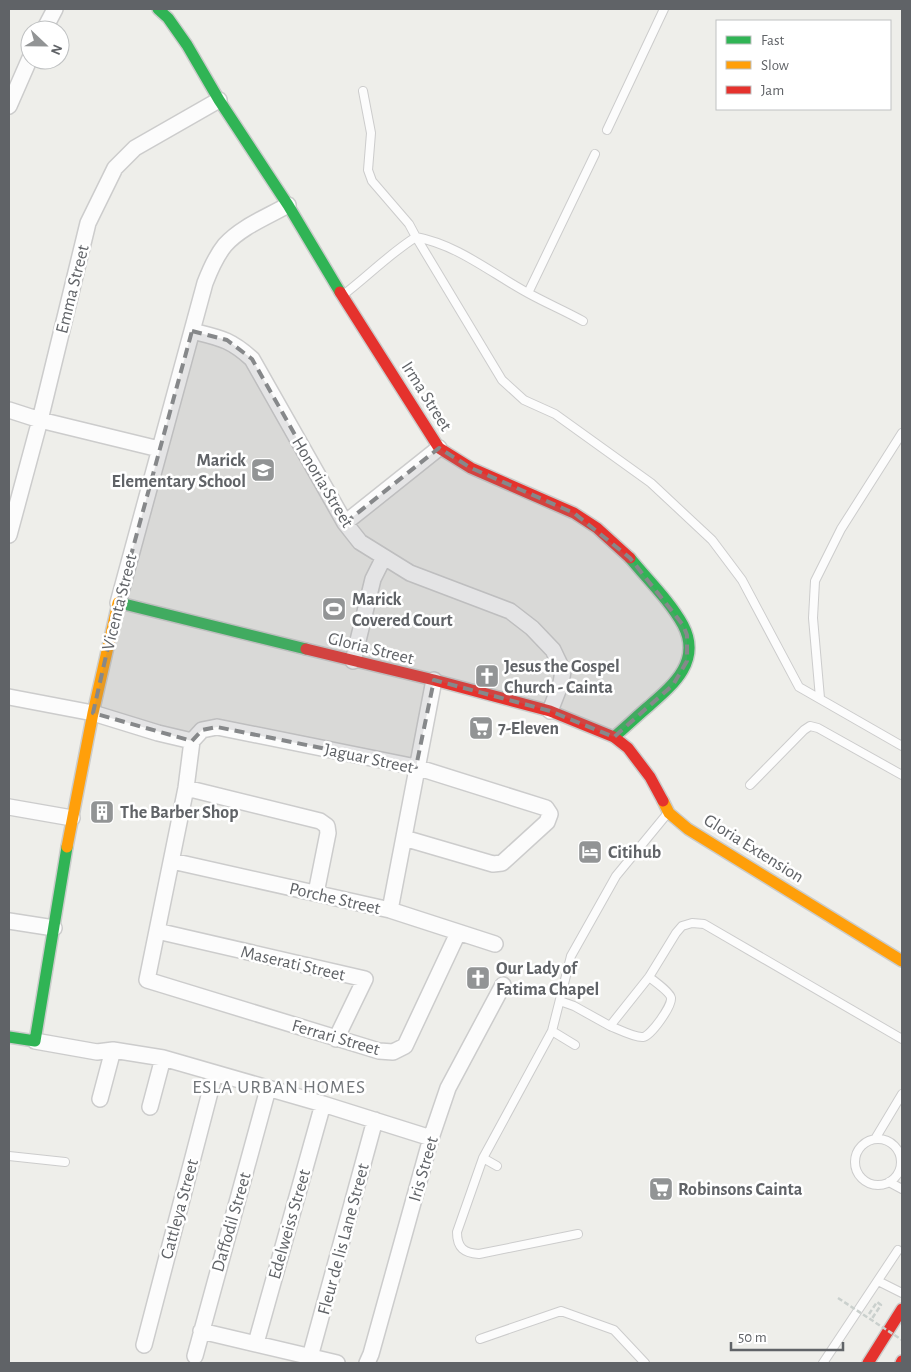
<svg xmlns="http://www.w3.org/2000/svg" width="911" height="1372" viewBox="0 0 911 1372" font-family="'Alegreya Sans',sans-serif">
	<style>
		.lines { fill: none; stroke-linecap: round; stroke-linejoin: round }
		.lane-casing { stroke: #ccc; stroke-width: 10 }
		.street-casing { stroke: #ccc; stroke-width: 18 }
		.fast-casing { stroke: #cbcccb; stroke-width: 14 }
		.slow-casing { stroke: #cbcccb; stroke-width: 14 }
		.jam-casing { stroke: #cbcccb; stroke-width: 14 }
		.lane { stroke: #fcfcfc; stroke-width: 8 }
		.street { stroke: #fcfcfc; stroke-width: 15 }
		.fast { stroke: #30b455; stroke-width: 11 }
		.slow { stroke: #ff9f0a; stroke-width: 11 }
		.jam { stroke: #e5322d; stroke-width: 11 }
		.path-bridge { stroke: #cad0cd; stroke-width: 2.5; stroke-dasharray: 5 2.5; stroke-linecap: butt }
		.marked { fill: #86888a; fill-opacity: 0.2; stroke: #86888a; stroke-width: 4; stroke-dasharray: 10 6; stroke-linejoin: round }
		.labels { text-anchor: middle; stroke-width: 5; stroke-linejoin: round; paint-order: stroke }
		.street-label { font-size: 18px; fill: #606367; stroke: #fff }
		.poi-label { font-size: 18px; font-weight: bold; fill: #606367; stroke: #fff; text-anchor: start }
		.neighbourhood-label { font-size: 19px; letter-spacing: 1px; fill: #717579; stroke: #fff }
	</style>
	<rect width="100%" height="100%" fill="#eeeeea"/>
	<g class="lines">
		<defs>
			<path id="lane" d="M363,91l8,42 -3,37 4,11 37,43 7,13c42,8 75,36 112,56 18,10 37,18 55,28
				M607,130l57,-121
				M528,293l67,-139
				M343,295c24,-18 46,-41 73,-58l86,143 22,20 31,14 96,69 61,57 30,40 57,107 103,59
				M820,698l-7,-80 2,-37 26,-52 61,-96
				M750,785l54,-55 6,-4 8,2 84,47
				M560,1001l14,5 36,20 39,-49 27,-44 6,-7 10,-3 12,1 198,115
				M610,1026c8,3 25,12 33,11 8,-1 29,-31 28,-39 -1,-6 -17,-17 -22,-21
				M552,1031l23,14
				M875,1139l27,-45
				M855 1162a23 23 0 1 1 46 0a23 23 0 1 1-46 0Z
				M9,1156l56,6
				M483,1158l-26,74c0,16 7,21 22,22l99,-20
				M497,1166l-14,-8 69,-127 19,-75 45,-80 51,-62
				M889,1182l13,7
				M878,1281l24,12
				M480,1339l81,-28 53,19 31,33
				M823,1363l75,-113"/>
			<path id="street" d="M44,30l11,-21
				M9,106l21,-48
				M192,331c28,7 38,8 60,28l93,164 15,19 50,31 100,38 22,17 21,22 10,21 -2,12 -11,28
				M9,410l31,10 119,29
				M345,523l94,-75
				M9,535l31,-115 48,-197 27,-55 20,-20 84,-48
				M118,603l87,-320c5,-13 11,-27 20,-38 16,-18 42,-28 63,-40
				M353,661l20,-82 11,-22
				M9,697l84,16 65,20 34,8
				M192,741l-6,47 -39,192 232,71 14,1 12,-6 53,-113
				M192,741l10,-11 15,-3 199,40 130,41 4,6 -3,8 -45,41 -9,1 -89,-26
				M186,788l134,33 7,5 1,7 -12,60
				M9,807l63,11
				M172,861l218,49 105,34
				M390,910l44,-230
				M9,921l45,7
				M157,931l208,48 -29,60
				M35,1041l62,11 16,-2 50,8 160,46 108,34
				M100,1099l13,-49
				M150,1107l13,-49
				M201,1331l136,32
				M256,1343l67,-239
				M144,1345l71,-272
				M195,1356l73,-267
				M310,1357l65,-237
				M367,1363l4,-9 60,-216 17,-50 55,-103"/>
			<path id="fast" d="M158,9l10,9 19,27 32,55 69,105 52,87
				M120,603l186,46
				M614,737c12,-10 23,-21 35,-31 24,-21 53,-45 34,-81 -13,-24 -35,-45 -53,-67
				M9,1037l26,4 32,-194"/>
			<path id="slow" d="M663,801l6,12 19,16 214,132
				M67,847l26,-134 25,-110h2"/>
			<path id="jam" d="M340,292l99,156 32,20 103,45 23,15 33,30
				M306,649l128,31 116,31 64,26 14,11 22,29 13,24
				M868,1363l34,-54
				M901,1363l1,-2"/>
		</defs>
		<use href="#lane" class="lane-casing"/>
		<use href="#street" class="street-casing"/>
		<use href="#fast" class="fast-casing"/>
		<use href="#slow" class="slow-casing"/>
		<use href="#jam" class="jam-casing"/>
		<use href="#lane" class="lane"/>
		<use href="#street" class="street"/>
		<use href="#fast" class="fast"/>
		<use href="#slow" class="slow"/>
		<use href="#jam" class="jam"/>
		<path class="path-bridge" d="M838,1298l64,42
			M869,1314l8,-12 4,3 -10,15"/>
	</g>
	<path class="marked" d="M192,331l35,9 25,19 93,164 94,-75 32,20 103,45 56,45 53,67 4,10v26l-14,24 -59,52 -64,-26 -116,-31 -18,87 -199,-40 -15,3 -10,11 -99,-28 25,-110z"/>
	<defs>
		<symbol id="school-square" viewBox="-11 -11 22 22"><rect x="-9" y="-9" width="18" height="18" rx="4" fill="#929495" stroke="#fff"/><path d="M0-5L7-2L0 1L-7-2ZM-4 1L0 2.5L4 1V4Q0 6-4 4Z" fill="#fff"/></symbol>
		<symbol id="stadium-square" viewBox="-11 -11 22 22"><rect x="-9" y="-9" width="18" height="18" rx="4" fill="#929495" stroke="#fff"/><path d="M0-5a6.5 5 0 1 0 0 10a6.5 5 0 1 0 0-10ZM-3.5-1.8h7v3.6h-7Z" fill="#fff"/></symbol>
		<symbol id="church-square" viewBox="-11 -11 22 22"><rect x="-9" y="-9" width="18" height="18" rx="4" fill="#929495" stroke="#fff"/><path d="M-1.2-6h2.4v3.5h3.3v2.4h-3.3V6h-2.4V-.1h-3.3v-2.4h3.3Z" fill="#fff"/></symbol>
		<symbol id="supermarket-square" viewBox="-11 -11 22 22"><rect x="-9" y="-9" width="18" height="18" rx="4" fill="#929495" stroke="#fff"/><path d="M-6-5.5h2.5l.6 2H6L4.5 2H-2.5L-4.4-4H-6ZM-1.5 3.2a1.3 1.3 0 1 0 .1 0ZM3 3.2a1.3 1.3 0 1 0 .1 0Z" fill="#fff"/></symbol>
		<symbol id="building-square" viewBox="-11 -11 22 22"><rect x="-9" y="-9" width="18" height="18" rx="4" fill="#929495" stroke="#fff"/><path d="M-4-6H4V6H1V3H-1V6H-4ZM-2.5-4.3h1.7v1.8h-1.7ZM.8-4.3h1.7v1.8H.8ZM-2.5-1h1.7V.8h-1.7ZM.8-1h1.7V.8H.8Z" fill="#fff"/></symbol>
		<symbol id="hotel-square" viewBox="-11 -11 22 22"><rect x="-9" y="-9" width="18" height="18" rx="4" fill="#929495" stroke="#fff"/><path d="M-6-4.5h1.5V1H6V5H4.5V3h-9V5H-6ZM-4 0a1.8 1.8 0 1 1 3.6 0ZM.5 0V-2.5h3Q6-2.5 6 0Z" fill="#fff"/></symbol>
	</defs>
	<g fill-rule="evenodd">
		<use href="#school-square" x="249" y="456" width="28" height="28"/>
		<use href="#stadium-square" x="320" y="595" width="28" height="28"/>
		<use href="#church-square" x="473" y="662" width="28" height="28"/>
		<use href="#supermarket-square" x="467" y="714" width="28" height="28"/>
		<use href="#building-square" x="88" y="798" width="28" height="28"/>
		<use href="#hotel-square" x="576" y="838" width="28" height="28"/>
		<use href="#church-square" x="464" y="964" width="28" height="28"/>
		<use href="#supermarket-square" x="647" y="1175" width="28" height="28"/>
	</g>
	<g class="labels">
		<g class="street-label">
			<text transform="translate(72 289) rotate(-76)" y="6">Emma Street</text>
			<text transform="translate(427 396) rotate(58)" y="6">Irma Street</text>
			<text transform="translate(323 482) rotate(59)" y="6">Honoria Street</text>
			<text transform="translate(119 602) rotate(-76)" y="6">Vicenta Street</text>
			<text transform="translate(371 648) rotate(14)" y="6">Gloria Street</text>
			<text transform="translate(369 758) rotate(12)" y="6">Jaguar Street</text>
			<text transform="translate(754 848) rotate(32)" y="6">Gloria Extension</text>
			<text transform="translate(335 898) rotate(13)" y="6">Porche Street</text>
			<text transform="translate(293 963) rotate(13)" y="6">Maserati Street</text>
			<text transform="translate(336 1037) rotate(16)" y="6">Ferrari Street</text>
			<text transform="translate(423 1169) rotate(-74)" y="6">Iris Street</text>
			<text transform="translate(179 1209) rotate(-75)" y="6">Cattleya Street</text>
			<text transform="translate(231 1222) rotate(-74)" y="6">Daffodil Street</text>
			<text transform="translate(289 1224) rotate(-74)" y="6">Edelweiss Street</text>
			<text transform="translate(343 1239) rotate(-75)" y="6">Fleur de lis Lane Street</text>
		</g>
		<g class="poi-label">
			<text x="246" y="466" text-anchor="end">Marick<tspan x="246" dy="21">Elementary School</tspan></text>
			<text x="352" y="605">Marick<tspan x="352" dy="21">Covered Court</tspan></text>
			<text x="504" y="672">Jesus the Gospel<tspan x="504" dy="21">Church - Cainta</tspan></text>
			<text x="498" y="734">7-Eleven</text>
			<text x="120" y="818">The Barber Shop</text>
			<text x="608" y="858">Citihub</text>
			<text x="496" y="974">Our Lady of<tspan x="496" dy="21">Fatima Chapel</tspan></text>
			<text x="678" y="1195">Robinsons Cainta</text>
		</g>
		<g class="neighbourhood-label">
			<text x="279" y="1093">ESLA URBAN HOMES</text>
		</g>
	</g>
	<rect width="911" height="1372" fill="none" stroke="#606367" stroke-width="20"/>
	<rect x="716" y="20" width="175" height="90" fill="#ffffff" stroke="#bfc1c2"/>
	<rect x="726" y="36" width="25" height="8" fill="#30b455" stroke="#bfc1c2"/>
	<text x="761" y="45" font-size="15" fill="#606367">Fast</text>
	<rect x="726" y="61" width="25" height="8" fill="#ff9f0a" stroke="#bfc1c2"/>
	<text x="761" y="70" font-size="15" fill="#606367">Slow</text>
	<rect x="726" y="86" width="25" height="8" fill="#e5322d" stroke="#bfc1c2"/>
	<text x="761" y="95" font-size="15" fill="#606367">Jam</text>
	<g transform="translate(45 45) rotate(112)"><circle r="24" fill="#ffffff" stroke="#bfc1c2"/>
	<path d="M0-4L9 19L0 12L-9 19Z" fill="#929495"/>
	<text y="-8" font-size="14" font-weight="bold" text-anchor="middle" fill="#606367">N</text>
	</g>
	<path d="M731 1342v8h112v-8" fill="none" stroke="#606367" stroke-width="2.5"/>
	<text x="738" y="1342" font-size="15" fill="#606367" stroke="#ffffff" stroke-width="4" paint-order="stroke">50 m</text>
</svg>
